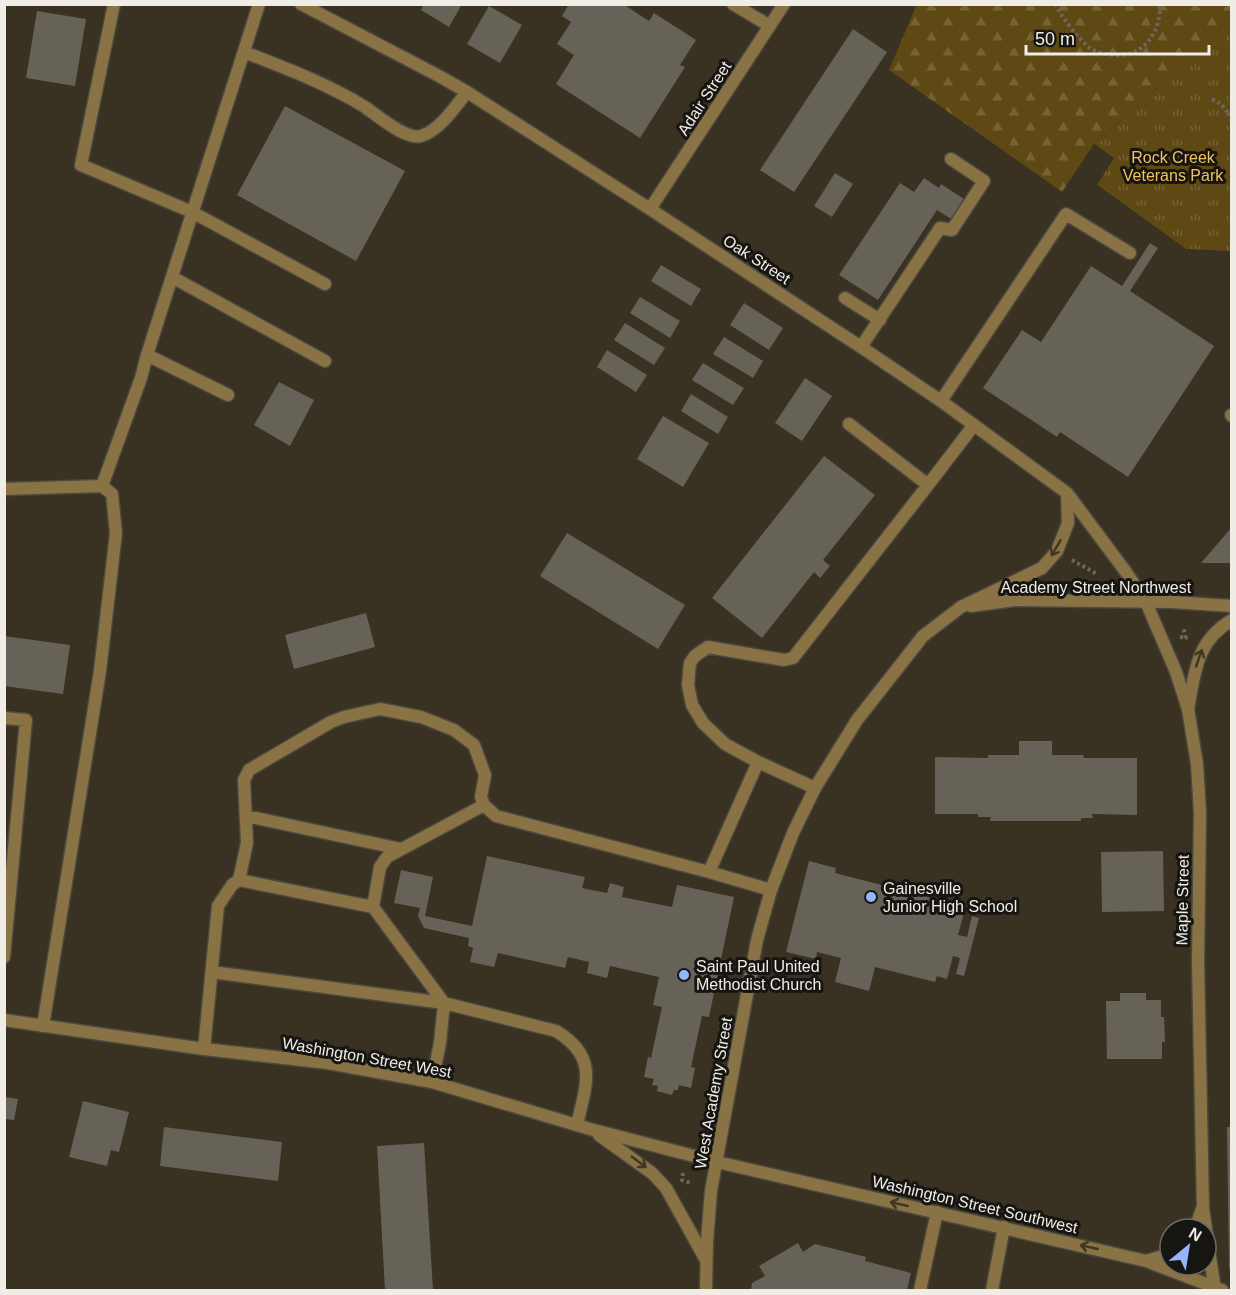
<svg xmlns="http://www.w3.org/2000/svg" width="1236" height="1295" viewBox="0 0 1236 1295" font-family="Arial,sans-serif">
	<style>
		.built { fill: #393122; fill-rule: evenodd }
		.grass { fill: url(#grass-tufts) }
		.forest { fill: url(#forest-firs) }
		.building { fill: #676258 }
		.lines { fill: none; stroke-linecap: round; stroke-linejoin: round }
		.service-casing { stroke: #4c483f; stroke-width: 15 }
		.minor-casing { stroke: #4c483f; stroke-width: 15 }
		.tertiary-casing { stroke: #4c483f; stroke-width: 15 }
		.path { stroke: #6b675f; stroke-width: 4; stroke-dasharray: 3 3; stroke-linecap: butt }
		.service { stroke: #897344; stroke-width: 12 }
		.minor { stroke: #897344; stroke-width: 12 }
		.tertiary { stroke: #897344; stroke-width: 12 }
		.oneway { stroke: #3f3623 }
		.poi-dot { fill: #95b6fd; stroke: #171511; stroke-width: 2 }
		.labels { text-anchor: middle; stroke-width: 6; stroke-linejoin: round; paint-order: stroke }
		.street-label { font-size: 16px; fill: #f0ede7; stroke: #171511 }
		.park-label { font-size: 16px; fill: #f0c361; stroke: #171511 }
		.poi-label { font-size: 16px; fill: #f0ede7; stroke: #171511; text-anchor: start }
	</style>
	<defs>
		<pattern id="grass-tufts" width="24" height="20" patternUnits="userSpaceOnUse" patternTransform="scale(1.5)"><rect width="24" height="20" fill="#5e4813"/><path d="M3 7l-1-3M5 7V3M7 7l1-3M15 17l-1-3M17 17v-4M19 17l1-3" fill="none" stroke="#756335"/></pattern>
		<pattern id="forest-firs" width="22" height="20" patternUnits="userSpaceOnUse" patternTransform="scale(1.5)"><rect width="22" height="20" fill="#5e4813"/><path d="M5 1l3.5 6h-7zM16 11l3.5 6h-7z" fill="#756335"/></pattern>
	</defs>
	<rect width="100%" height="100%" fill="#312d24"/>
	<path class="built" d="M5,5h912l-3,9 148,178 32,-48 20,14 -17,28 89,63 45,2v1039h-1226zM1170,1229h36v36h-36z"/>
	<path class="grass" d="M1231,16v235l-45,-2 -89,-64 17,-27 -20,-14 107,-95z"/>
	<path class="forest" d="M917,4h314l1,12 -31,33 -107,95 -32,48 -173,-122z"/>
	<path class="building" d="M424,4h38l-13,23 -28,-17z
		M569,4h54l26,17 5,-8 42,27 -16,25 5,2 -45,71 -84,-54 18,-29 -17,-11 14,-22 -9,-6z
		M489,6l33,19 -22,38 -33,-19z
		M37,11l49,8 -11,67 -49,-8z
		M853,29l34,23 -93,140 -34,-22z
		M285,106l120,65 -49,90 -119,-66z
		M835,173l18,11 -21,33 -18,-11z
		M924,178l15,10 2,-4 23,15 -13,20 -14,-9 -59,90 -39,-25 61,-92 14,9z
		M1150,243l8,5 -28,43 84,55 -86,131 -68,-45 -3,5 -74,-49 39,-58 19,12 50,-76 31,20z
		M661,265l40,24 -10,17 -40,-25z
		M640,297l40,24 -10,17 -40,-25z
		M744,303l39,25 -14,22 -39,-25z
		M625,323l40,25 -11,17 -40,-25z
		M724,337l39,24 -10,17 -40,-24z
		M607,350l40,25 -11,17 -39,-25z
		M703,363l41,25 -11,17 -41,-25z
		M805,378l27,18 -30,45 -27,-18z
		M279,382l35,18 -24,46 -36,-21z
		M691,394l37,23 -10,17 -37,-23z
		M663,416l46,27 -26,44 -46,-28z
		M824,456l51,39 -52,65 7,6 -10,12 -6,-6 -52,66 -50,-40z
		M1232,527v36h-31z
		M567,533l118,72 -27,44 -118,-73z
		M366,613l9,34 -81,22 -9,-34z
		M4,636l66,9 -7,49 -59,-8z
		M1019,741h33v14h31l1,3h53v57l-45,-1 1,4h-12v3h-91l1,-4h-13v-3h-43v-57l53,1v-3h31z
		M1163,851l1,60 -62,1 -1,-60z
		M487,856l98,21 -3,11 25,5 3,-10 14,4 -2,10 50,10 5,-22 57,12 -25,120 -7,-1 -11,51 4,1 -4,20 -12,-3 -1,5h-4l-2,5 -15,-4 1,-5 -6,-1 2,-6 -10,-2 4,-20 3,1 11,-51 -9,-2 6,-28 -49,-11 -3,12 -20,-5 2,-11 -21,-5 -3,11 -67,-15 -4,14 -24,-5 3,-14 -5,-2 1,-8 -45,-10 -6,-12 2,-8 -26,-5 7,-33 32,7 -8,39 47,10z
		M809,861l27,7 -1,5 120,31 -1,6 10,3 -6,22 9,2 5,-21 7,2 -15,58 -8,-2 4,-16 -7,-2 -6,23 -10,-3 -2,6 -60,-15 -6,24 -34,-9 6,-24 -24,-6 -1,7 -30,-7z
		M1120,993h26v7h15v17h3l1,25h-3v17h-55l-1,-58h14z
		M5,1097l13,2 -4,21 -9,-1z
		M83,1101l46,11 -10,40 -8,-2 -4,16 -38,-9z
		M164,1127l118,15 -4,39 -118,-15z
		M1227,1127h5v142h-3z
		M424,1143l9,147h-48l-8,-144z
		M798,1243l5,9 12,-8 51,13 -1,4 46,12 -4,17h-156l1,-7 13,-7 -6,-10z"/>
	<g class="lines">
		<defs>
			<path id="service" d="M114,4l-33,161 111,47 133,72
				M244,52c41,16 84,32 121,55 13,9 41,33 56,29 18,-5 35,-30 46,-44
				M172,277l153,84
				M845,298l35,22
				M861,347l79,-119 12,2 32,-49 -33,-22
				M228,395l-81,-40 112,-351
				M941,401l125,-187 64,39
				M1231,415l1,1
				M928,485l46,-60
				M102,486l39,-108 6,-23
				M4,489l98,-3 10,8 4,39 -16,138 -57,355
				M4,718l22,2 -22,237
				M758,762l57,26
				M246,816l155,33
				M709,872l62,18
				M239,880l134,27 7,-40 7,-10 97,-52
				M373,907l71,96 -4,40 -8,39
				M212,972l232,31 112,28c43,26 30,53 21,94
				M204,1049l14,-143 14,-21 7,-5 8,-37 -3,-63 5,-10 82,-48 13,-5 36,-8 41,8 33,13 20,15 11,30 -4,22 3,8 12,11 213,56 49,-110 -33,-18 -22,-21 -11,-18 -4,-20 2,-22 5,-7 13,-9 76,13 9,-2 135,-173 -79,-61
				M920,1290l17,-78
				M992,1290l12,-63"/>
			<path id="minor" d="M733,4l37,22
				M650,209l134,-205
				M1146,602l30,70 12,37 9,55 3,49 -2,148 5,247 3,21
				M717,1162l429,99 76,29
				M1195,1229l7,-20
				M1206,1230l9,60
				M1146,1261l24,-7"/>
			<path id="tertiary" d="M301,4l138,72 28,16 183,117 211,138 80,54 126,92 59,79 20,30
				M971,606l44,-6 157,2 60,4
				M1188,709c7,-37 8,-68 44,-89
				M4,1020l200,29 124,14 104,19 158,47 127,33
				M599,1135l53,38 14,15 40,72
				M706,1290l1,-49 4,-50 46,-251 14,-50 22,-57 22,-45 42,-68 66,-84 38,-29 81,-39 15,-17 11,-28 -1,-30"/>
		</defs>
		<use href="#service" class="service-casing"/>
		<use href="#minor" class="minor-casing"/>
		<use href="#tertiary" class="tertiary-casing"/>
		<path class="path" d="M1055,4c6,12 25,37 35,44 7,5 16,6 23,7 30,3 48,-22 47,-51
			M1212,99l9,5 7,9 4,-1
			M1228,113l4,7
			M1072,560l25,14
			M1180,637l6,1 -3,-11
			M683,1173l-1,7 9,3"/>
		<use href="#service" class="service"/>
		<use href="#minor" class="minor"/>
		<use href="#tertiary" class="tertiary"/>
	</g>
	<defs><path id="oneway-shaft" d="M-6 0H5M1.5-3L5.5 0L1.5 3" fill="none" stroke-width="1.6" stroke-linecap="round" stroke-linejoin="round" transform="scale(1.5)"/></defs>
	<g class="oneway">
		<use href="#oneway-shaft" transform="translate(1056 548) rotate(120)"/>
		<use href="#oneway-shaft" transform="translate(1199 658) rotate(-71)"/>
		<use href="#oneway-shaft" transform="translate(639 1162) rotate(37)"/>
		<use href="#oneway-shaft" transform="translate(899 1204) rotate(-167)"/>
		<use href="#oneway-shaft" transform="translate(1089 1247) rotate(-167)"/>
	</g>
	<g class="poi-dot">
		<circle cx="871" cy="897" r="6"/>
		<circle cx="684" cy="975" r="6"/>
	</g>
	<g class="labels">
		<g class="street-label">
			<text transform="translate(704 98) rotate(-57)" y="6">Adair Street</text>
			<text transform="translate(757 259) rotate(33)" y="6">Oak Street</text>
			<text x="1096" y="593">Academy Street Northwest</text>
			<text transform="translate(1182 900) rotate(-89)" y="6">Maple Street</text>
			<text transform="translate(367 1057) rotate(10)" y="6">Washington Street West</text>
			<text transform="translate(713 1093) rotate(-80)" y="6">West Academy Street</text>
			<text transform="translate(975 1204) rotate(13)" y="6">Washington Street Southwest</text>
		</g>
		<g class="park-label">
			<text x="1173" y="163">Rock Creek<tspan x="1173" dy="18">Veterans Park</tspan></text>
		</g>
		<g class="poi-label">
			<text x="883" y="894">Gainesville<tspan x="883" dy="18">Junior High School</tspan></text>
			<text x="696" y="972">Saint Paul United<tspan x="696" dy="18">Methodist Church</tspan></text>
		</g>
	</g>
	<rect width="1236" height="1295" fill="none" stroke="#f0ede7" stroke-width="12"/>
	<g transform="translate(1188 1247) rotate(30)"><circle r="28" fill="#171511" stroke="#6e6b67" stroke-width="1.5"/>
	<path d="M0-4.5L10 22L0 15L-10 22Z" fill="#95b6fd"/>
	<text y="-9" font-size="16" font-weight="bold" text-anchor="middle" fill="#f0ede7">N</text>
	</g>
	<path d="M1026 45v9h183v-9" fill="none" stroke="#f0ede7" stroke-width="3"/>
	<text x="1035" y="45" font-size="18" fill="#f0ede7" stroke="#171511" stroke-width="4.5" paint-order="stroke">50 m</text>
</svg>
